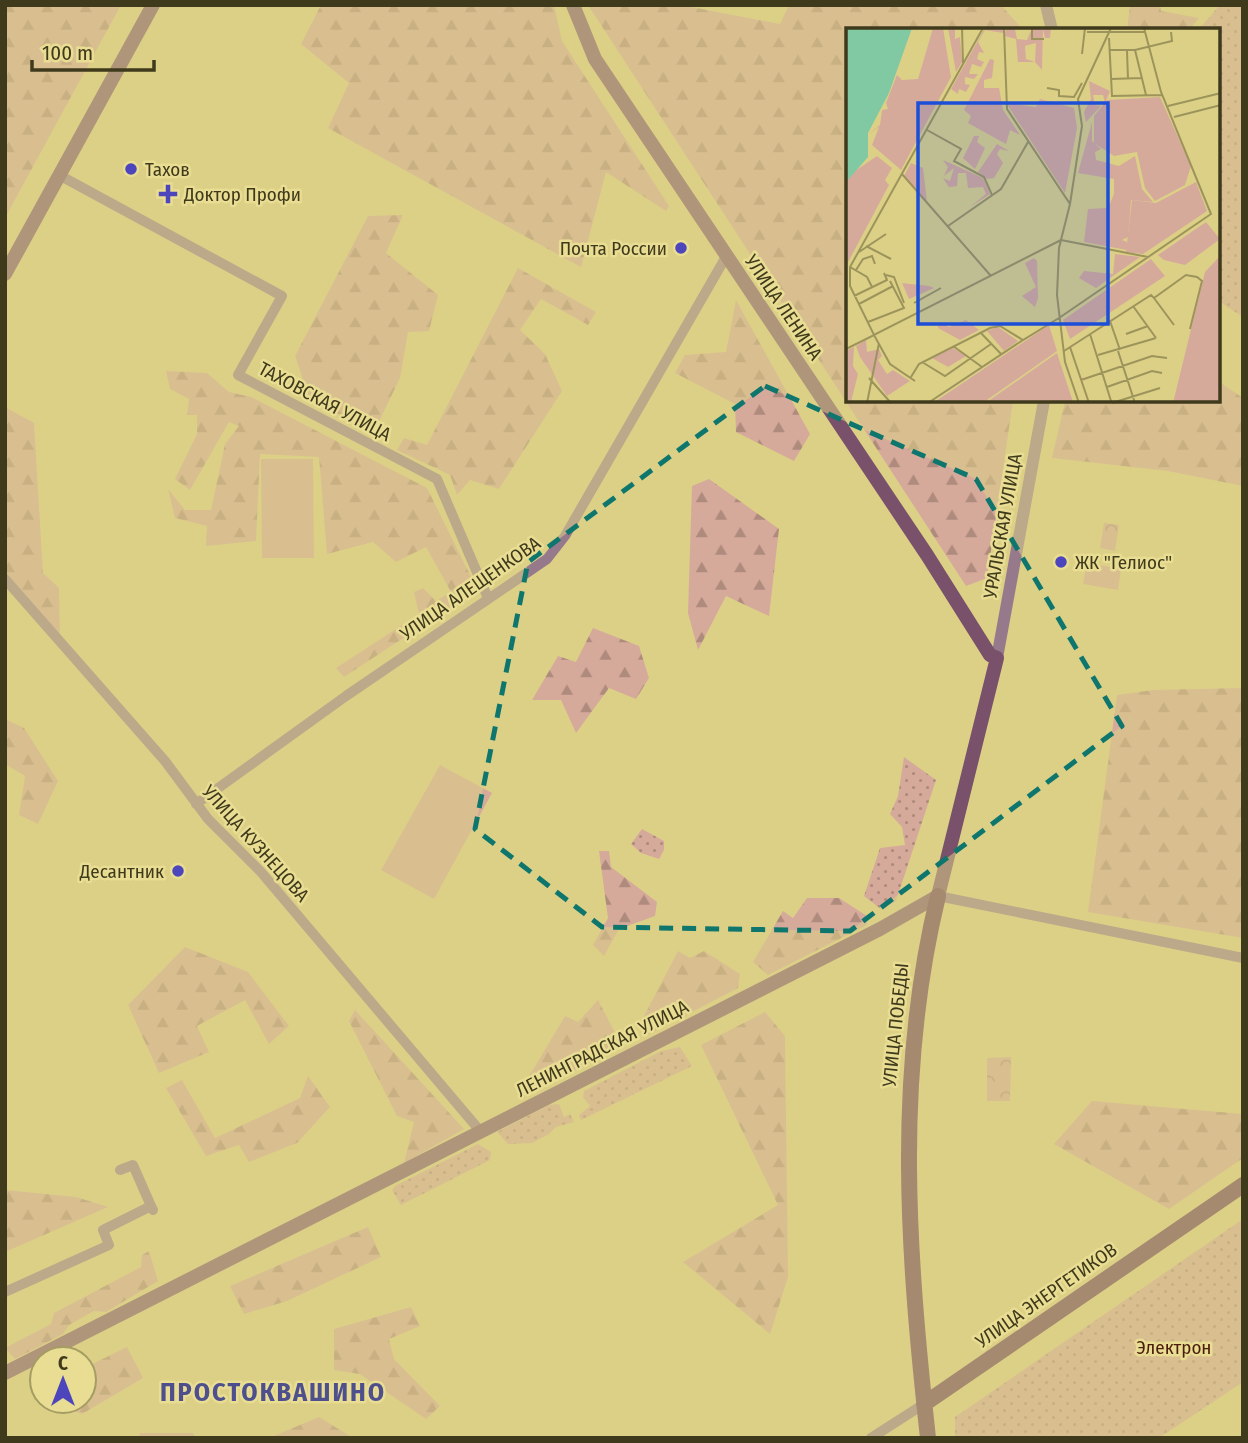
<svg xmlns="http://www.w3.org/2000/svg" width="1248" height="1443" viewBox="0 0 1248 1443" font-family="'Fira Sans Condensed',sans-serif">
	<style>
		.grass { fill: url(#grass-dots) }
		.forest { fill: url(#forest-firs) }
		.park { fill: url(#park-crowns) }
		.pitch { fill: #d6aa9b }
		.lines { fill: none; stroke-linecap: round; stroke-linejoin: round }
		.minor { stroke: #967a8c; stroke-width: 10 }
		.tertiary { stroke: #967a8c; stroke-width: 12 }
		.secondary { stroke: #79516b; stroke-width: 14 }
		.primary { stroke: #633555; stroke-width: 16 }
		.marked { fill: none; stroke: #0f766e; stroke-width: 5; stroke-dasharray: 14 9; stroke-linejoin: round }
		.poi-dot { fill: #4d45bb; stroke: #e9dd93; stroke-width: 2.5 }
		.labels { text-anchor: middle; stroke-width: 5; stroke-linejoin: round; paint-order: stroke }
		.poi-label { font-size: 19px; fill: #3f3a1c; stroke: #e9dd93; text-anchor: start }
		.street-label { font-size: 19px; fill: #3f3a1c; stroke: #e9dd93 }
		.park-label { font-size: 19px; fill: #4a1d0c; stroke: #e9dd93 }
		.district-label { font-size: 26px; font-weight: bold; letter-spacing: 2px; fill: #4e508e; stroke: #e9dd93 }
		.inset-road { fill: none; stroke: #9d945c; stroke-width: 2 }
		.view { fill: #1d4ed8; fill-opacity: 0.15; stroke: #1d4ed8; stroke-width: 3.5 }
		.inset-edge { fill: none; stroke: #3f3a1c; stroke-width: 3.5 }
	</style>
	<defs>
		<pattern id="grass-dots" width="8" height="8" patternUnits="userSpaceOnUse" patternTransform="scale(1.75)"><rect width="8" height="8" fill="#d6aa9b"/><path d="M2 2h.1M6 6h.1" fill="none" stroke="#af8b7e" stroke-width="1.8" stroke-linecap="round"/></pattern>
		<pattern id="forest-firs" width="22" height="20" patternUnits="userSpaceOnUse" patternTransform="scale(1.75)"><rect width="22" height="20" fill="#d6aa9b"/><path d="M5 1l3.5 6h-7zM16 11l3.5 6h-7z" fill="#af8b7e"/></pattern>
		<pattern id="park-crowns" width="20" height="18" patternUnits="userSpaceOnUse" patternTransform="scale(1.75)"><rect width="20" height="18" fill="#d6aa9b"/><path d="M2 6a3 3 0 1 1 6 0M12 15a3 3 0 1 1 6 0" fill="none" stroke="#af8b7e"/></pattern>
	</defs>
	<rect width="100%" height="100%" fill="#dcd086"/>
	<path class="grass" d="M1220,5h23v312l-25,-16v-271h-20z
		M904,757l32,23 -40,121 -15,8 -17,-13 16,-48 25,-3 -3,-18 -12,-13 8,-18z
		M642,829l22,12v9l-5,9 -18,-6 -10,-9z
		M680,1047l12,19 -111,54 -2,-5 11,-9 -7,-9 1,-6 77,-40z
		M559,1104l5,13 6,-3 4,8 -18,5 -7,7 -17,9 -24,1 -11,-12 52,-27z
		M478,1144l13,8 -1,8 -89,45 -9,-15 3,-4z
		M1243,1219v163l-84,56h-204v-21z"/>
	<path class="forest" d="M5,5h116l-116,213z
		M321,5h233l8,36 107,165 -3,5 -60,-39 -25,95 -253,-139 21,-45 -48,-39z
		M588,5h93l99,19 9,-19h212l22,25h-176v371h166l-26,177 -21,8z
		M1130,5h30l1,6 38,7 -10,12h-62z
		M403,215l-17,38 52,42 -9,36 -21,1 -8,46 -26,54 -64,-32 -15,-44 73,-140z
		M518,268l78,44 -8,13 -47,-26 -21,31 25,24 17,37 -63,98 -29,-9 -13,15 -7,-20 -53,-25 7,-12 23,7z
		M736,300l74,134 -16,27 -58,-29 -1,-28 -60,-31 10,-18 41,-3z
		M166,371l41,2 22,19 22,5 176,91 52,105 -4,-2 -131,86 -8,-9 83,-54 -5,-22 9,-4 13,13 15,-9 -25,-45 -30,15 -23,-20 -46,12 -8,-97 -59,-3 -4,87 -50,5 1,-20 -32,-8 -7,-29 17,21h26l14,-66 14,-18 -10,-4 -39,68 -15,-11 22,-45v-19h-10l2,-16 -19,-10z
		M1218,381l25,17v88l-75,-15 -116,-13 13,-57h153z
		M5,407l29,16 9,150 16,15 1,60 -55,-63z
		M709,479l70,50 -10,87 -43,-20 -28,54 -10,-37 4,-127z
		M593,628l46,18 10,32 -13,21 -27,-11 -33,45 -15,-33h-29l26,-44 18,6z
		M1243,688v250l-155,-26 29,-217 36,-5z
		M5,719l19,9 34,53 -20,43 -19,-9 6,-39 -20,-12z
		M599,851h10l2,16 46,35 -2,14 -36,13 -15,27 -11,-11 15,-27z
		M807,898h32l28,18v9l-99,50 -15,-13 30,-51 10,7z
		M185,947l63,25 41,54 -20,18 -24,-44 -48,26 12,26 -50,21 -31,-68z
		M678,951l12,7 14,-7 36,23 -2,14 -94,49 -1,-19z
		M598,1000l24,46 -99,51 -1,-9 43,-72 13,6z
		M355,1010l109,119 -60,34 10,-41 -17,-6 -48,-95z
		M765,1012l20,24 3,241 -18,57 -87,-72 95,-57 -77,-160z
		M308,1076l22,31 -33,36 -48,19 -10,-17 -33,11 -40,-68 16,-8 33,58 85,-40z
		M1092,1101l151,13v44l-74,51 -115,-65z
		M5,1190l71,7 32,10 -103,45z
		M368,1227l13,30 -94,44 -43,13 -14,-28z
		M149,1251l9,30 -52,31 -12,-1 -25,14 -6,9 -48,25 -10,-11 46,-24 3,-11 87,-46 1,-12z
		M411,1307l9,19 -31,13 5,20 46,47 -14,13 -66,-45 -26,-4v-41z
		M127,1347l16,31 -61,36 -23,-9 1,-4h24v-33z
		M319,1417l34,21h-84z
		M140,1433h53l2,5h-56z"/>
	<path class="park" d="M1104,523l15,2 -4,26 -15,-3z
		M1011,1057l-1,44h-23v-43z"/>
	<path class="pitch" d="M261,459h52l1,99h-52z
		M1087,563l34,6 -3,21 -35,-6z
		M440,765l52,28 -58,106 -53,-29z"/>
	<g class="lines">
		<path class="minor" d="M59,175l223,121 -44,79 199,104 51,119
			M5,579l160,182 43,58 53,53 220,260
			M196,804l150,-108 201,-137 18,-23 162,-281
			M938,896l305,62
			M120,1170l13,-5 18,41
			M5,1292l104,-47 -6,-15 48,-24 2,4
			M871,1438l53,-34"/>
		<path class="tertiary" d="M1046,5l6,25
			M997,658l47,-257"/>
		<path class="secondary" d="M5,274l148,-269
			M5,1373l875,-444 58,-33 59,-238 -7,-3 -63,-100 -332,-496 -22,-54"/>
		<path class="primary" d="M924,1404l319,-219
			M928,1438c-20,-183 -34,-361 10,-542"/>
	</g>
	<path d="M0 0H1248V1443H0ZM765,386l211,93 146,247 -272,205 -248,-4 -127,-98 53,-267z" fill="#dcd086" fill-opacity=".55" fill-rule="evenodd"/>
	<path class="marked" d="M765,386l211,93 146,247 -272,205 -248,-4 -127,-98 53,-267z"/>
	<g class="poi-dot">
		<circle cx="131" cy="169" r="7"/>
		<path d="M164.5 183.5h7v7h7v7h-7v7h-7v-7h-7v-7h7z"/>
		<circle cx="681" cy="248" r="7"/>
		<circle cx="1061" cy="562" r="7"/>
		<circle cx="178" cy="871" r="7"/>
	</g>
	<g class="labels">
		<g class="poi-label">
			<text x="145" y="176">Тахов</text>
			<text x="184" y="201">Доктор Профи</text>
			<text x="667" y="255" text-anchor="end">Почта России</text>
			<text x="1075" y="569">ЖК "Гелиос"</text>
			<text x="164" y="878" text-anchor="end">Десантник</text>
		</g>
		<g class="street-label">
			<text transform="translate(784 307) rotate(56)" y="7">УЛИЦА ЛЕНИНА</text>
			<text transform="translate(325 401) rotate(28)" y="7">ТАХОВСКАЯ УЛИЦА</text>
			<text transform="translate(1002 526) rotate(-80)" y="7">УРАЛЬСКАЯ УЛИЦА</text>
			<text transform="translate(470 588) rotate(-35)" y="7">УЛИЦА АЛЕЩЕНКОВА</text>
			<text transform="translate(256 843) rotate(48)" y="7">УЛИЦА КУЗНЕЦОВА</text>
			<text transform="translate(895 1025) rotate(-84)" y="7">УЛИЦА ПОБЕДЫ</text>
			<text transform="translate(602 1048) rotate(-27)" y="7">ЛЕНИНГРАДСКАЯ УЛИЦА</text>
			<text transform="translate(1046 1295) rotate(-35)" y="7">УЛИЦА ЭНЕРГЕТИКОВ</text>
		</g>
		<g class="park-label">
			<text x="1174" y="1354">Электрон</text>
		</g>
		<g class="district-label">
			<text x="273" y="1401">ПРОСТОКВАШИНО</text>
		</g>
	</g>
	<g transform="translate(846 28)">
		<rect width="374" height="374" fill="#dcd086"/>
		<path d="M314,69l31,69 -6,19 -30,16 -10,-13 -8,-36 -23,4 -20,-13v-27l13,-16zM360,194l14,17 -35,26 -21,-5 -6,-5zM305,231l14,17 -95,63 -7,-19zM203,297l8,26 -73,51 -51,1z" fill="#d6aa9b"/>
		<path d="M87,0h10l8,49 -50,93 -29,-25 7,-18 -10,7 11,-9 2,-15 6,-1 -2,-6 11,-28 5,5 16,-1zM102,0h7v11l5,-2 2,25 -6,10zM139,0h18v5l-18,-3 -7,12 6,11 -5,-1 -2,7 7,3 -3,5 -9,-3 -3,10h9l-4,5 -9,-2v7l5,1 -4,7 -7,-3 -1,5 -7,-5zM186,0h19l-1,10h-5l-2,-9 -1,41 -7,-8 1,-19 -11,3 1,13 9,3h-17l-2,-23 -11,-3 1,-7h9l2,10 10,1zM144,31l4,1 -2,18 -8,2v8h15l4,22 17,25 -10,-5 -4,14 -38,-21 3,-7 -7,-6zM243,53l21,10 -5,12 -2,-8h-10l2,10 6,1 -15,16 -2,-10 7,-13zM194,71l34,9 3,20 -12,65 -59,-90 30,4zM246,94v19l9,8 -6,3 1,8 23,6 16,-10 7,33 11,13 -22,-2 -3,37 -6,3 5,2v8l-43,-8 4,-33 20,-1 6,-14v-15l-36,-6zM128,108h5l-2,6 8,6 -10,21 -12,-11zM151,116l12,7 -9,-2 -3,5 6,9 -9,15 -7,1 -9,-7zM31,128l15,12 -7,12 4,5 -43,81v-83l6,-10zM97,132l40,18 7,16 -20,13 16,-13 -3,-7 -15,1 -2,-15h-8l-1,13 -8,1 -6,-9 7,3 4,-13 -10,8 4,-9zM65,135l12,5 4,34 -23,-26zM269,226l25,3 -44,31 -17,-10 5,-7 29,3zM374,228v146l-47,1 32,-131zM188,230l3,3 1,37 -3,9 -13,-11 14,-9 -11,-24zM56,255l27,3 5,2 -25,11zM120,292l13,10 -19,10 -22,-12 1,-6 10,5zM152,299l20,14 -14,10 -17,-20zM20,312l1,12 12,-3 3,7 -4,4 9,14 6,-4 17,11 -23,15 -27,-39 -4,-11zM8,319l-1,19 5,8 -7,28 -5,1v-52zM107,320l13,8 -18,11 -16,-9zM211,325l16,49h-86z" fill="#d6aa9b"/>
		<path d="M350,154l11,29 -64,43 -17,-2 6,-52 24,3z" fill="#d6aa9b"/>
		<path d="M0,0h66l-23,65 -21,40v24l-22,25z" fill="#80c9a3"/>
		<path class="inset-road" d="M116,0l1,35M137,0l-133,239v19l24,49 187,-95M158,0l3,81 63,95 -11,44 -2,47 8,67 14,41M186,0v11h12M241,4h58M263,10l3,58 50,-1M263,22h26l37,-9 -1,-9M289,22l11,45M281,23l1,28M236,26l3,-26M265,51l31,-1M201,60l12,2v6l15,1 8,-14M322,78l53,-13M328,89l47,-12M81,102l34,19 -7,12 30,16 8,18M56,146l89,102M224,176l12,-78 -4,-27 33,-71M102,198l53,-37 27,-47M215,212l87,17M20,218l25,13M13,224l27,-18M4,239l17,10 5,10M10,242l7,-11 9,-3 3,8M40,247l8,2 10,26M8,268l33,-16 -3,-7M308,270l32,-23 11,2 5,4 -12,48M308,270l20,27M68,275l27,-15M13,276l34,-18M287,278l23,32M213,290l152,-104 -50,-122 -17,-64M264,293l10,29M22,294l36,-14 -14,-27M134,304l22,23M244,306l21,67M280,306l22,-8M107,318l29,21M224,319l19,56M0,321l28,-14 16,29 25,17M218,323l87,-56 3,3M272,323l17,52M252,327l58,-17M76,334l23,14 46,-32M65,349l8,-13 71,-36 10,-2 23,14 36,-22M23,350l22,25M235,352l71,-24 15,2M261,359l45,-16 10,2M21,375l12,-60M82,375l95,-63M266,375l48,-15"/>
		<path class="view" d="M72,75h190v221h-190z"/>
		<rect width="374" height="374" class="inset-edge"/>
	</g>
	<rect width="1248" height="1443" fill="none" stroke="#3f3a1c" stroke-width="14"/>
	<g transform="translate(63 1380)"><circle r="33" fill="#e9dd93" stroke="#a59c63" stroke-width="2"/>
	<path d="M0-5L12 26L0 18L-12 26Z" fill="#4d45bb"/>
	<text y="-10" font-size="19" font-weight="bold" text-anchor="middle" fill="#3f3a1c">С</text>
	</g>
	<path d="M32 60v10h122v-10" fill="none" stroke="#3f3a1c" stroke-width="3.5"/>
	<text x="42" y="60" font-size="21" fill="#3f3a1c" stroke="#e9dd93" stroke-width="5" paint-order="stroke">100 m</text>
</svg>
